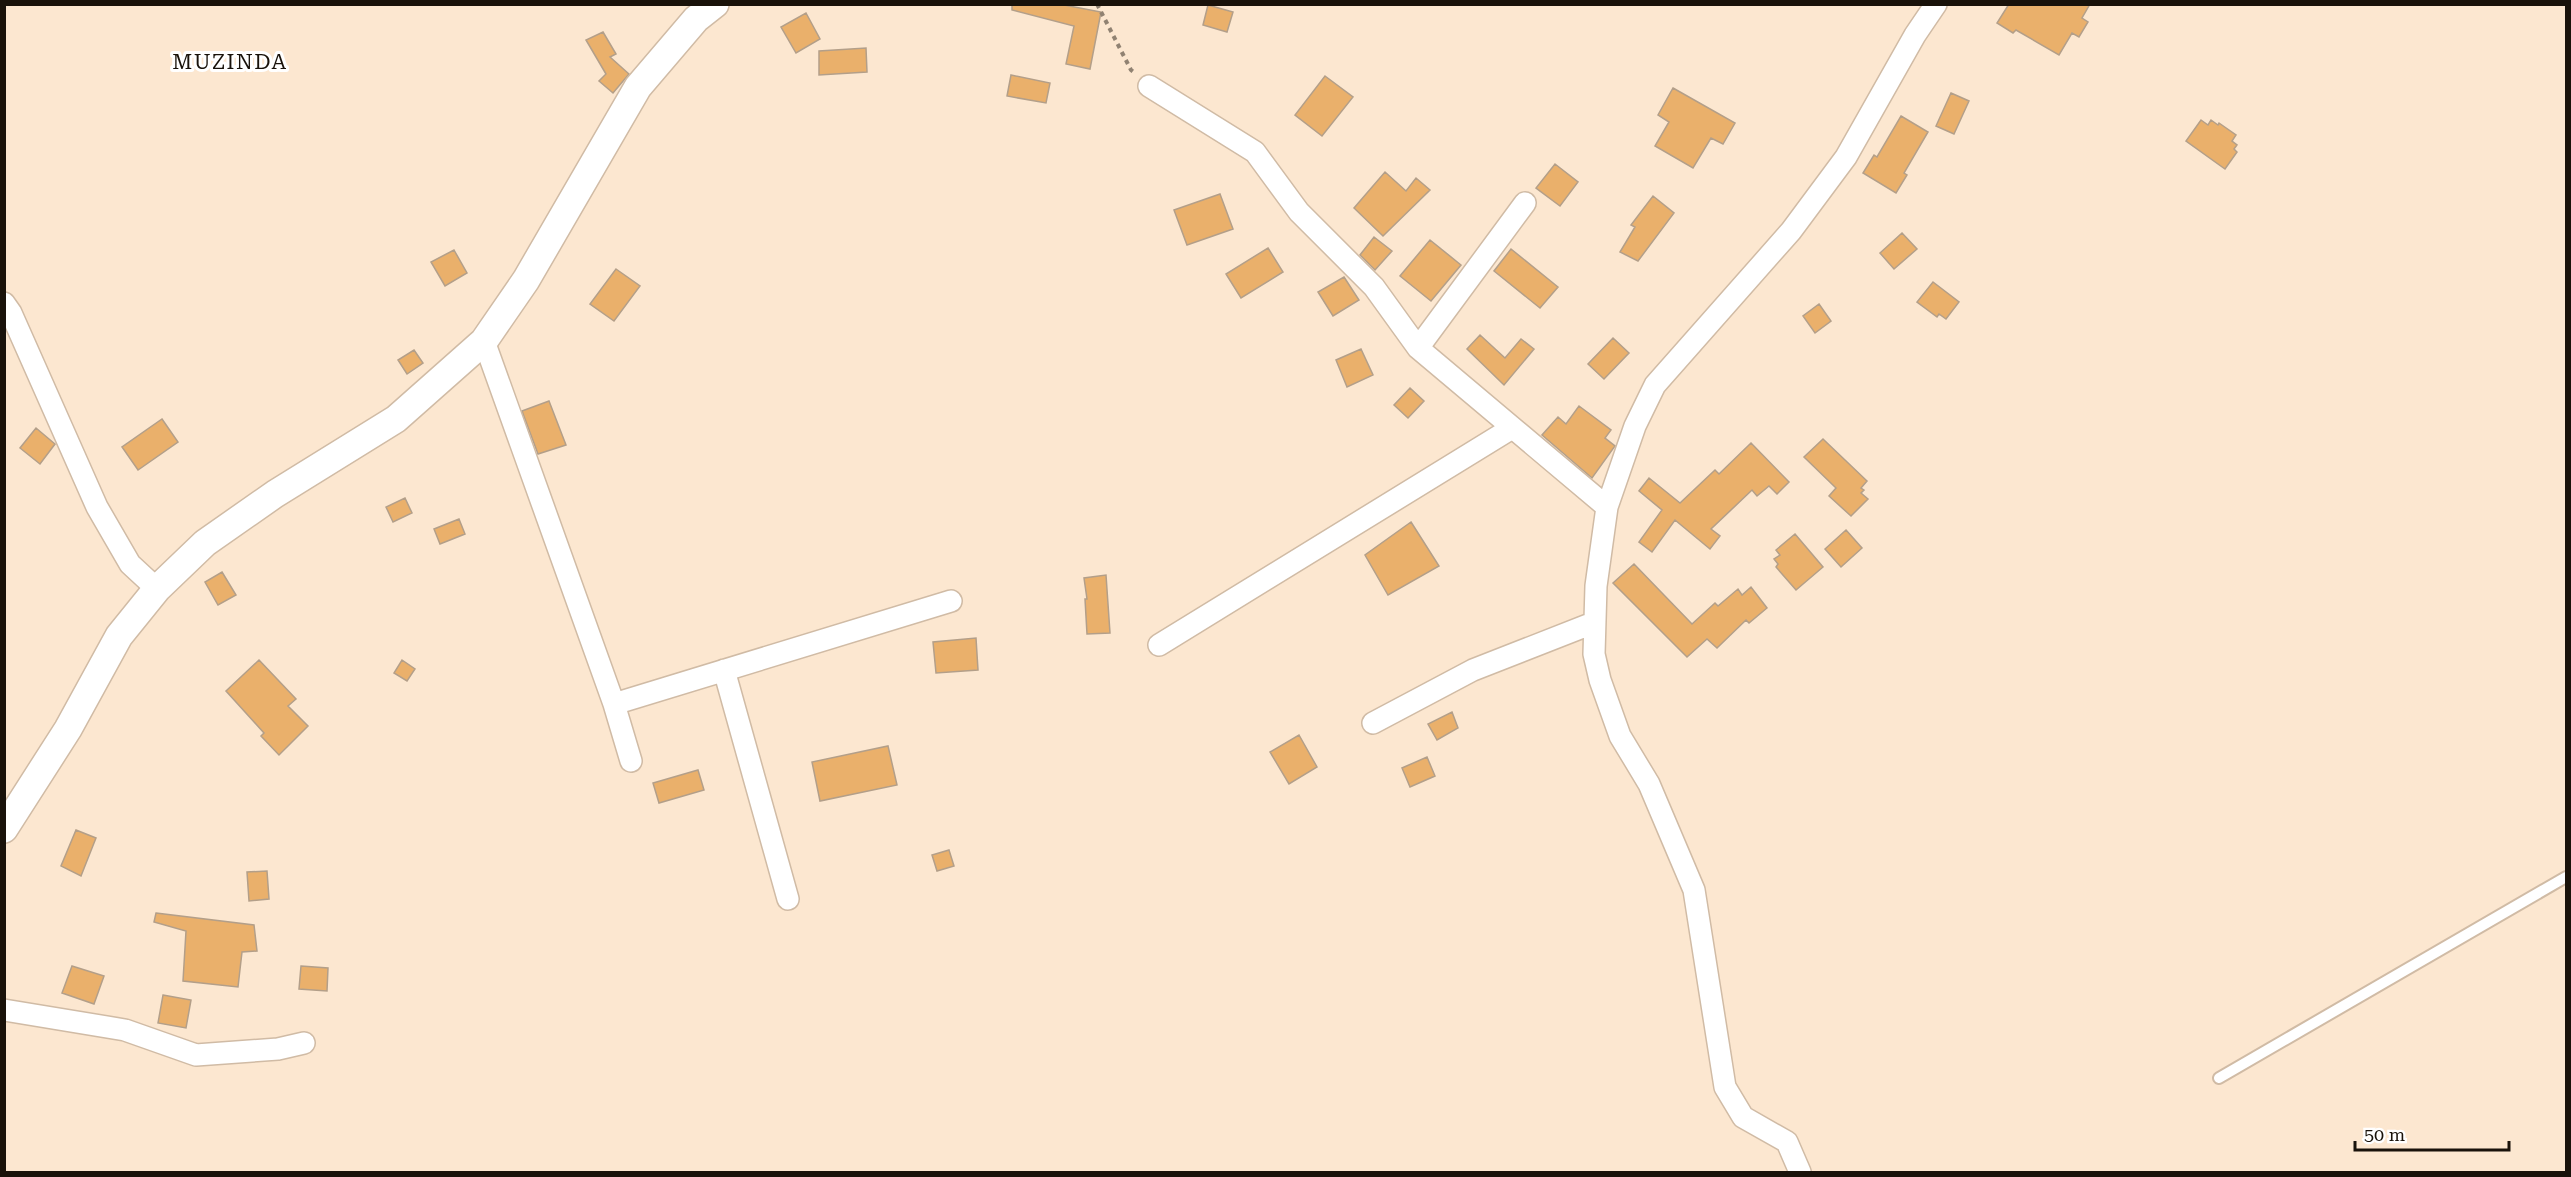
<svg xmlns="http://www.w3.org/2000/svg" width="2571" height="1177" viewBox="0 0 2571 1177" font-family="'Roboto Serif',serif">
	<style>
		.building { fill: #eab06b; stroke: #b39f89; stroke-width: 1.5 }
		.lines { fill: none; stroke-linecap: round; stroke-linejoin: round }
		.service-casing { stroke: #d0bba5; stroke-width: 14 }
		.minor-casing { stroke: #d0bba5; stroke-width: 24 }
		.tertiary-casing { stroke: #d0bba5; stroke-width: 30 }
		.path { stroke: #908272; stroke-width: 4; stroke-dasharray: 4.5 4.5; stroke-linecap: butt }
		.service { stroke: #fff; stroke-width: 10 }
		.minor { stroke: #fff; stroke-width: 21 }
		.tertiary { stroke: #fff; stroke-width: 27 }
		.labels { text-anchor: middle; stroke-width: 6; stroke-linejoin: round; paint-order: stroke }
		.quarter-label { font-size: 21px; letter-spacing: 1.5px; fill: #19120a; stroke: #fff }
	</style>
	<rect width="100%" height="100%" fill="#fce7d0"/>
	<path class="building" d="M1012,4h47l42,8 -11,57 -24,-5 8,-38 -62,-16z
		M2009,4h81l-8,14 6,4 -9,15 -7,-4 -13,22 -43,-25 -3,3 -16,-10z
		M1208,5l25,7 -6,20 -24,-7z
		M806,13l14,26 -24,14 -15,-26z
		M603,32l13,22 -6,3 19,17 -16,19 -14,-12 7,-7 -20,-34z
		M866,48l1,24 -48,3v-24z
		M1011,75l39,8 -4,20 -39,-7z
		M1325,76l28,21 -31,39 -27,-21z
		M1673,88l62,35 -12,21 -12,-6 -18,30 -38,-22 14,-24 -11,-7z
		M1951,93l18,8 -15,33 -18,-8z
		M1901,116l27,16 -24,41 3,2 -11,18 -33,-20 11,-18 3,2z
		M2201,120l7,5 3,-5 7,5 1,-2 17,12 -4,6 5,4 -3,4 3,3 -12,17 -39,-28z
		M1555,164l23,18 -18,24 -24,-18z
		M1385,172l21,19 10,-13 14,12 -47,46 -29,-28z
		M1220,194l13,35 -46,16 -13,-35z
		M1653,196l21,17 -36,48 -18,-9 15,-25 -4,-2z
		M1902,233l15,16 -23,20 -14,-16z
		M1374,237l18,14 -17,19 -15,-15z
		M1430,240l31,25 -30,36 -31,-25z
		M1268,248l15,24 -42,26 -15,-24z
		M1511,249l47,38 -18,21 -46,-37z
		M454,250l13,23 -22,13 -14,-24z
		M616,269l24,17 -26,35 -24,-17z
		M1344,277l15,23 -26,16 -15,-24z
		M1933,282l26,20 -13,17 -7,-5 -2,3 -20,-15z
		M1819,304l12,17 -16,12 -12,-17z
		M1480,335l25,23 16,-19 13,10 -30,36 -37,-36z
		M1613,338l16,15 -25,26 -16,-15z
		M1361,349l12,26 -26,12 -11,-27z
		M414,350l9,13 -16,11 -9,-14z
		M1410,388l14,13 -16,17 -14,-13z
		M549,401l17,44 -28,9 -16,-43z
		M1579,406l32,24 -6,8 10,8 -23,32 -50,-43 16,-18 8,7z
		M162,419l16,23 -40,28 -16,-23z
		M36,428l19,16 -15,20 -20,-16z
		M1823,439l44,42 -6,7 3,2 -3,3 7,6 -17,17 -22,-20 7,-8 -32,-31z
		M1751,443l38,39 -12,12 -8,-8 -12,10 -5,-6 -41,39 9,7 -10,13 -35,-29 -23,32 -13,-10 23,-32 -23,-19 10,-13 31,25 35,-33 4,4z
		M405,498l7,15 -19,9 -7,-15z
		M459,519l6,15 -25,10 -6,-15z
		M1411,522l28,44 -51,29 -23,-40z
		M1846,530l16,18 -21,19 -16,-18z
		M1795,534l28,33 -27,23 -20,-23 2,-3 -4,-5 6,-4 -4,-5z
		M1634,564l58,60 23,-21 3,3 20,-17 4,6 9,-8 16,21 -18,15 -3,-3 -29,28 -10,-9 -20,18 -74,-74z
		M222,572l14,23 -18,10 -13,-23z
		M1106,575l4,58 -23,1 -2,-35h2l-3,-21z
		M976,638l2,32 -42,3 -3,-31z
		M259,660l37,39 -8,7 20,20 -29,29 -18,-19 3,-3 -38,-42z
		M402,660l13,9 -8,12 -13,-8z
		M1452,712l6,16 -21,12 -9,-16z
		M1299,735l18,32 -28,17 -19,-32z
		M888,746l9,39 -77,16 -8,-39z
		M1427,757l8,19 -25,11 -8,-19z
		M698,770l6,20 -45,13 -6,-20z
		M76,830l20,8 -15,38 -20,-10z
		M949,850l5,16 -17,5 -5,-16z
		M267,871l2,28 -20,2 -2,-29z
		M156,913l98,12 3,26 -15,1 -4,35 -55,-6 3,-50 -32,-9z
		M72,966l32,10 -10,28 -32,-11z
		M301,966l27,2 -1,23 -28,-2z
		M163,995l28,5 -5,28 -28,-5z"/>
	<g class="lines">
		<defs>
			<path id="service" d="M2219,1078l347,-201"/>
			<path id="minor" d="M1149,86l106,66 44,60 75,75 44,61 189,159
				M4,303l7,10 86,194 33,57 27,25
				M484,341l130,363 17,57
				M1418,348l107,-145
				M1159,645l353,-217
				M724,670l64,229
				M614,704l337,-103
				M1373,723l100,-53 120,-47
				M4,1010l121,20 71,25 82,-6 26,-6
				M1800,1172l-13,-30 -44,-25 -18,-30 -31,-197 -45,-106 -29,-48 -20,-56 -6,-26 2,-68 11,-79 28,-81 20,-41 136,-154 55,-74 69,-122 21,-31"/>
			<path id="tertiary" d="M4,829l64,-100 51,-93 38,-47 48,-46 70,-49 121,-75 88,-78 42,-61 112,-193 58,-68 19,-15"/>
		</defs>
		<use href="#service" class="service-casing"/>
		<use href="#minor" class="minor-casing"/>
		<use href="#tertiary" class="tertiary-casing"/>
		<path class="path" d="M1097,4l34,66 5,4"/>
		<use href="#service" class="service"/>
		<use href="#minor" class="minor"/>
		<use href="#tertiary" class="tertiary"/>
	</g>
	<g class="labels">
		<g class="quarter-label">
			<text x="230" y="69">MUZINDA</text>
		</g>
	</g>
	<rect width="2571" height="1177" fill="none" stroke="#19120a" stroke-width="12"/>
	<path d="M2355 1141v9h154v-9" fill="none" stroke="#19120a" stroke-width="3"/>
	<text x="2364" y="1141" font-size="18" fill="#19120a" stroke="#ffffff" stroke-width="4.5" paint-order="stroke">50 m</text>
</svg>
